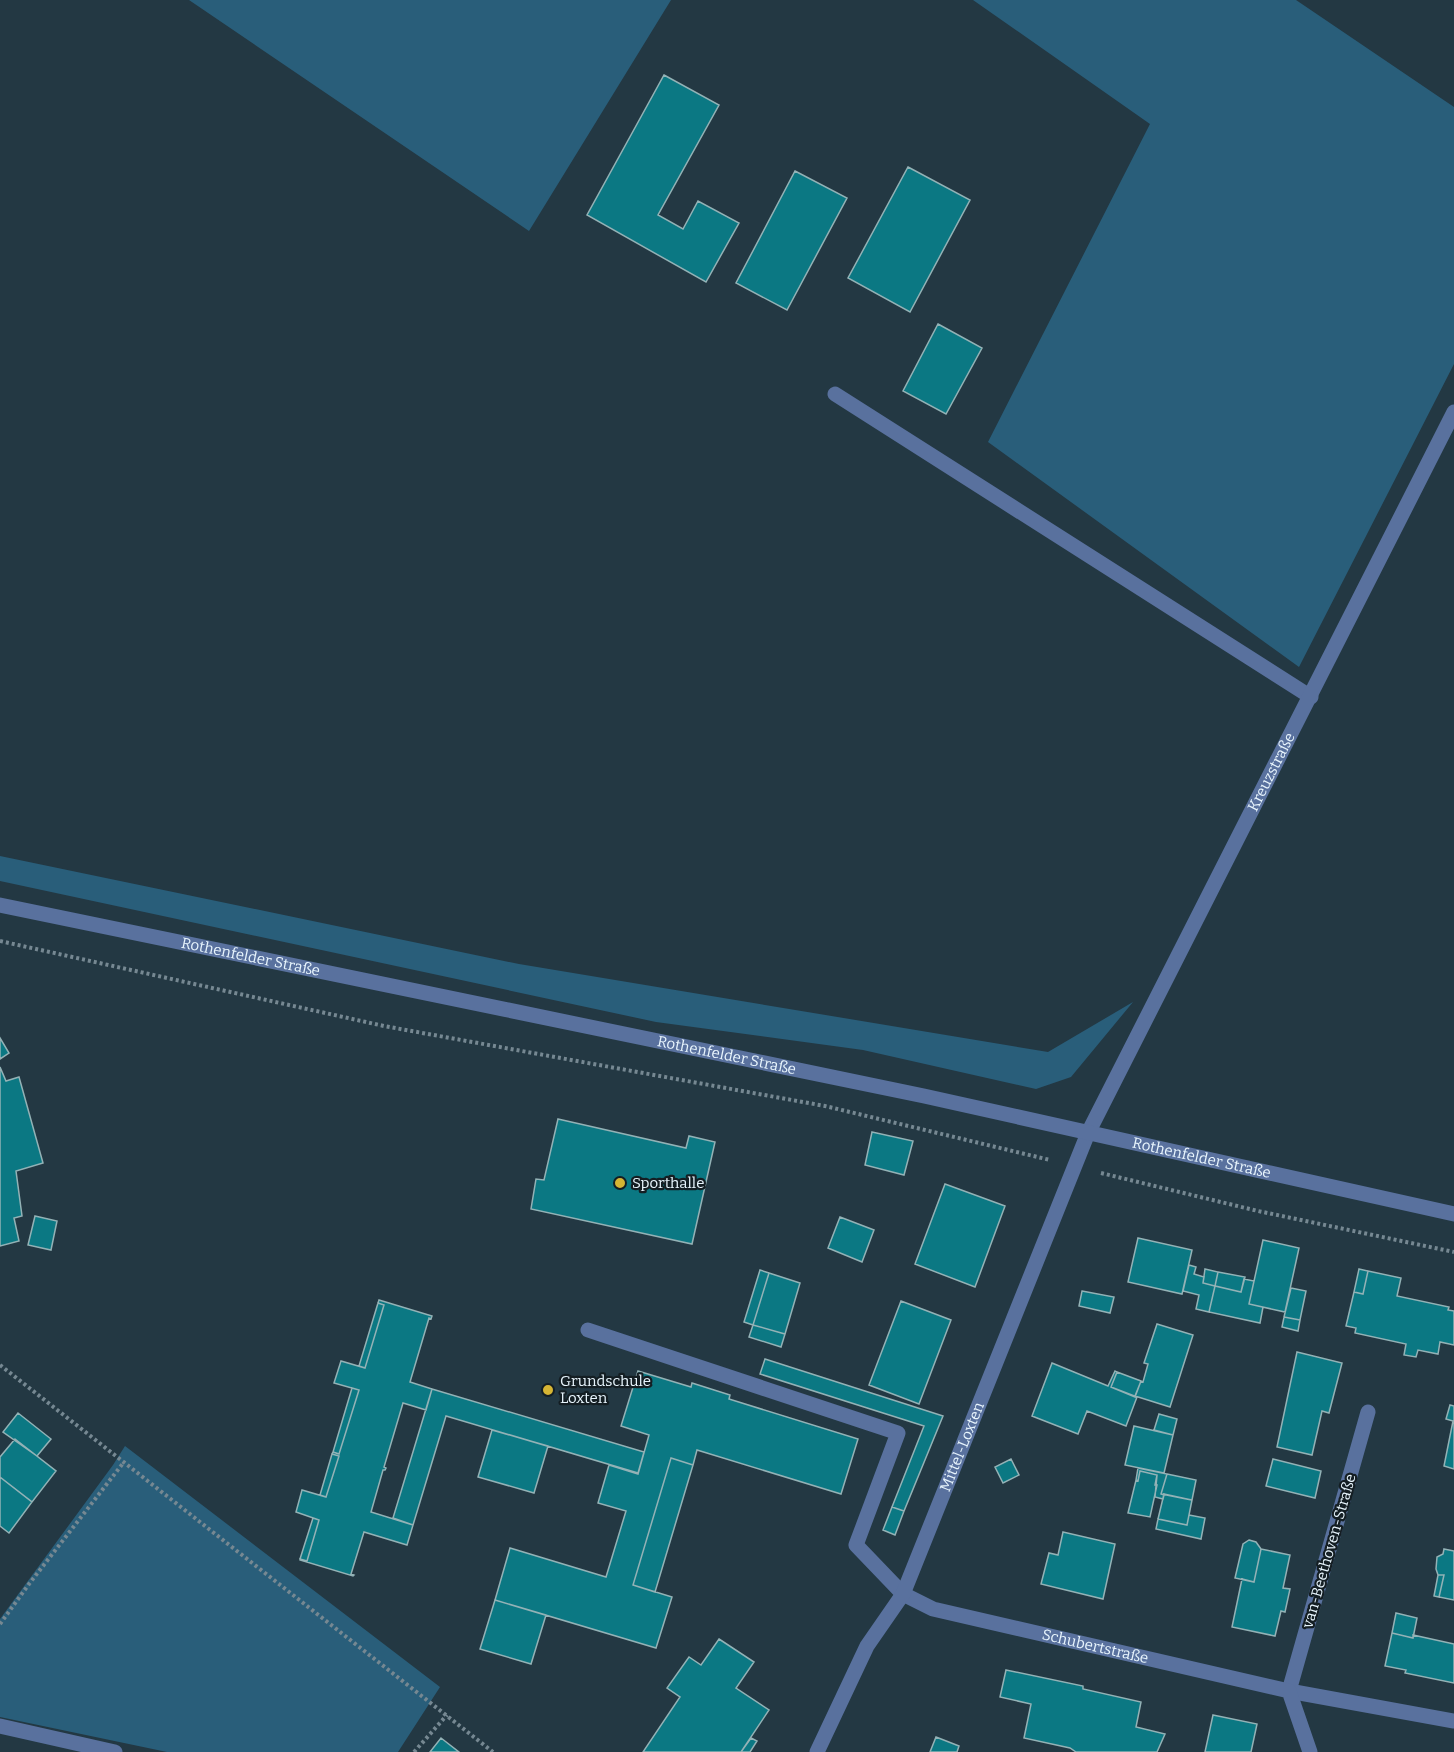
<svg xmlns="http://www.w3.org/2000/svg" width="1454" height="1752" viewBox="0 0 1454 1752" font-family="Bitter,serif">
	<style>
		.green { fill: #295e7a }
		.building { fill: #0b7883; stroke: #93b2b6; stroke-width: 1.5 }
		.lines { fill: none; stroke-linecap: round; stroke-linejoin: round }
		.path { stroke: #768892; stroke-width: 4; stroke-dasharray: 3 3; stroke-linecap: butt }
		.service { stroke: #59719e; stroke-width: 15 }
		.minor { stroke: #59719e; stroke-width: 15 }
		.tertiary { stroke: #59719e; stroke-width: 15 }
		.poi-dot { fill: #d6b534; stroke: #141e23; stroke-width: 2 }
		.labels { text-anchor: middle; stroke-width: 4.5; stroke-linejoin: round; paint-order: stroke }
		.street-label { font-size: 15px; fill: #e8f5fd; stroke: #141e23 }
		.poi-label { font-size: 15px; fill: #e8f5fd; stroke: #141e23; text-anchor: start }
	</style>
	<rect width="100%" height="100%" fill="#233843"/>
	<path class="green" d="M189,0h482l-142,231z
		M973,0h323l158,107v257l-155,303 -311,-225 162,-318z
		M0,856l519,108 529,88 85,-50 -62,75 -35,12 -173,-39 -207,-28 -656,-141z
		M125,1446l315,241 -42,65h-231l-167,-35v-98l113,-154z"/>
	<path class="building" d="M664,75l55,30 -61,110 25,14 15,-28 41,22 -33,59 -119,-67z
		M908,167l62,33 -60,112 -62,-34z
		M795,171l52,27 -60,112 -51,-27z
		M938,324l44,24 -36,66 -43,-23z
		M0,1038l9,15 -9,6z
		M0,1067l6,14 13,-4 24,86 -27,8 6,45 -8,2 5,23 -19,5z
		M558,1119l128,29 3,-12 26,6 -23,102 -161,-35 5,-30 8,1z
		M872,1132l41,9 -9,34 -39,-10z
		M945,1184l60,22 -30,81 -60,-23z
		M35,1216l22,5 -6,29 -23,-5z
		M840,1217l34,13 -12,32 -34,-14z
		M1138,1238l54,12 -10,44 -54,-12z
		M1263,1240l36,8 -14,64 -36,-8z
		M1189,1265l7,2 -2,7 10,3 -1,6 12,3 -6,26 -13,-3 3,-14 -16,-4z
		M1205,1269l13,3 -3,14 -12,-3z
		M1359,1269l9,2 -5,23 -9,-2z
		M760,1270l9,3 -16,52 -9,-3z
		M1368,1271l33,7 -4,18 52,11 -1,3 6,1v34l-14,-3 -2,12 -20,-4 -2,7 -12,-2 2,-11 -51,-11 1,-5 -10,-2 8,-34 9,2z
		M1218,1272l27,5 -4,15 -26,-6z
		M769,1273l31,10 -15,51 -32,-9z
		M1244,1279l10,2 -5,23 14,3 -3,16 -51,-11 6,-26 26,6z
		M1291,1288l15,3 -6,29 -16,-3z
		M1082,1291l32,6 -4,16 -31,-7z
		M379,1300l53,16 -1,3 -2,-1 -19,64 22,7 -6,21 -23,-7 -19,64 2,1 -1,2h-2l-12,42 42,13 -6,20 -43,-13 -13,42 3,1 -1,1 -53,-16v-1l7,2 12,-41 -23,-8 6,-22 24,7 13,-41 -7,-2 1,-2 6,2 20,-64 -25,-7 7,-22 24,7 19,-63 -6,-2z
		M901,1301l50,19 -32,84 -50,-19z
		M378,1303l6,2 -19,63 -6,-2z
		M1284,1317l16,3 -2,11 -16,-4z
		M1157,1324l36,11 -23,72 -35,-11 6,-15 2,1 5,-18 -4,-1z
		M753,1325l32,9 -4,13 -32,-10z
		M1297,1352l45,11 -13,50 -7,-2 -10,44 -35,-8z
		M765,1359l178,57 -39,95 -12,-4 32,-81 -164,-52z
		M1052,1363l56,23 7,-15 2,1 -6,15 26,10 -11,29 -39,-15 -9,23 -46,-18z
		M638,1371l53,16 1,-4 38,12 -1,4 129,40 -17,55 -144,-44 -4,15 -22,-7 -38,127 39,12 -16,51 -161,-48 15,-52 96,29 20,-66 -28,-8 11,-38 29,9 11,-39 -28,-9z
		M1117,1372l24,9 -6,16 -24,-10z
		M352,1388l7,2 -20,64 -6,-2z
		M432,1389l212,63 -6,21 -192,-57 -33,109 -20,-7z
		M1450,1405l4,1v63l-10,-3 9,-45 -7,-2z
		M18,1413l33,26 -14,17 -34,-24z
		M1159,1414l18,5 -4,16 -19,-5z
		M1134,1426l39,9 -9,38 -39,-8z
		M492,1430l56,16 -14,47 -56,-16z
		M15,1439l41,32 -24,31 -32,-25v-20z
		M332,1454l7,2 -13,41 -6,-2z
		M671,1458l22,7 -38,127 -22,-7z
		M1011,1459l8,16 -16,8 -8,-16z
		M1273,1459l48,12 -6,27 -49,-12z
		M1138,1468l29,6 -6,20 3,1 -1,4 -8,-2 2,-22 -17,-4 -2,10 -2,-1z
		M1140,1471l17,4 -2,10h2l-7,32 -22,-4 8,-33 2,1z
		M1167,1474l29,6 -4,20 -31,-6z
		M0,1477l32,25 -23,31 -9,-7z
		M1164,1494l28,6 -5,25 -29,-6z
		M892,1507l12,4 -9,24 -12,-5z
		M1189,1515l16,3 -4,21 -45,-10 2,-10 29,6z
		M313,1518l6,2 -12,41 -7,-2z
		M1063,1532l52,12 -12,55 -62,-15 8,-31 9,2z
		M1249,1540l7,2 5,7 -7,33 -19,-4 8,-34z
		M1261,1549l29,6 -7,33 7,1 -5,23 -4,-1 -6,25 -43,-9 10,-48 12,3z
		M1444,1549l10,2v49l-15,-3 5,-22h-6l-2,-6 1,-12 6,-3z
		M1438,1575h6l-5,22 -5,-1z
		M495,1600l51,15 -15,49 -51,-15z
		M1396,1613l21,5 -4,20 -21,-5z
		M1392,1633l21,5v-3l41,9v39l-49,-10 1,-3 -21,-4z
		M719,1639l35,23 -18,26 33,22 -28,42h-98l37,-55 -13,-9 22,-31 12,8z
		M1006,1670l77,16v3l58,13 -5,25 29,7 -8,18h-81l-6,-4 -46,-10 7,-34 -31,-7z
		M1213,1715l44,9 -6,28h-46z
		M936,1737l23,9 -2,6h-27z
		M441,1738l18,14h-29z
		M751,1738l6,3 -7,11h-9z"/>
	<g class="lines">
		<path class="path" d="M0,941l384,85 441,80 225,54
			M1101,1173l157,38 196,41
			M0,1365l493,387
			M0,1624l29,-40 95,-122
			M414,1752l33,-37"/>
		<path class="service" d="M835,394l476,303
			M588,1330l310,103 -42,112 47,49"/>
		<g class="minor">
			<path d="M1368,1412l-79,279 165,30"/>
			<path id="s1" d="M903,1594l30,15 356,82 21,61"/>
			<path d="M0,1726l115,26"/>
			<path id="s2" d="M817,1752l50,-106 36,-52 185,-461 366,-721"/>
		</g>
		<path class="tertiary" id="s3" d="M0,905l924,191 530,118"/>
	</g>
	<g class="poi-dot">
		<circle cx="620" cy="1183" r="6"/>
		<circle cx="548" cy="1390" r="6"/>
	</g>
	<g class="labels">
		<g class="street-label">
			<text dy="5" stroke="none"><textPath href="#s2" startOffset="1082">Kreuzstraße</textPath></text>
			<text dy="5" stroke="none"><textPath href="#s3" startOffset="256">Rothenfelder Straße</textPath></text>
			<text dy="5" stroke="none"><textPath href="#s3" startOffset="742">Rothenfelder Straße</textPath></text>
			<text dy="5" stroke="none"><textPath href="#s3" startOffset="1228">Rothenfelder Straße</textPath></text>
			<text dy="5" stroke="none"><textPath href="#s2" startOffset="339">Mittel-Loxten</textPath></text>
			<text transform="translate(1329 1551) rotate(-74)" y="5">van-Beethoven-Straße</text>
			<text dy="5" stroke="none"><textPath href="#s1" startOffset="200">Schubertstraße</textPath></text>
		</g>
		<g class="poi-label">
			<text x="632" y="1188">Sporthalle</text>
			<text x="560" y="1386">Grundschule<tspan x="560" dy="17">Loxten</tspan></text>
		</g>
	</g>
</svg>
